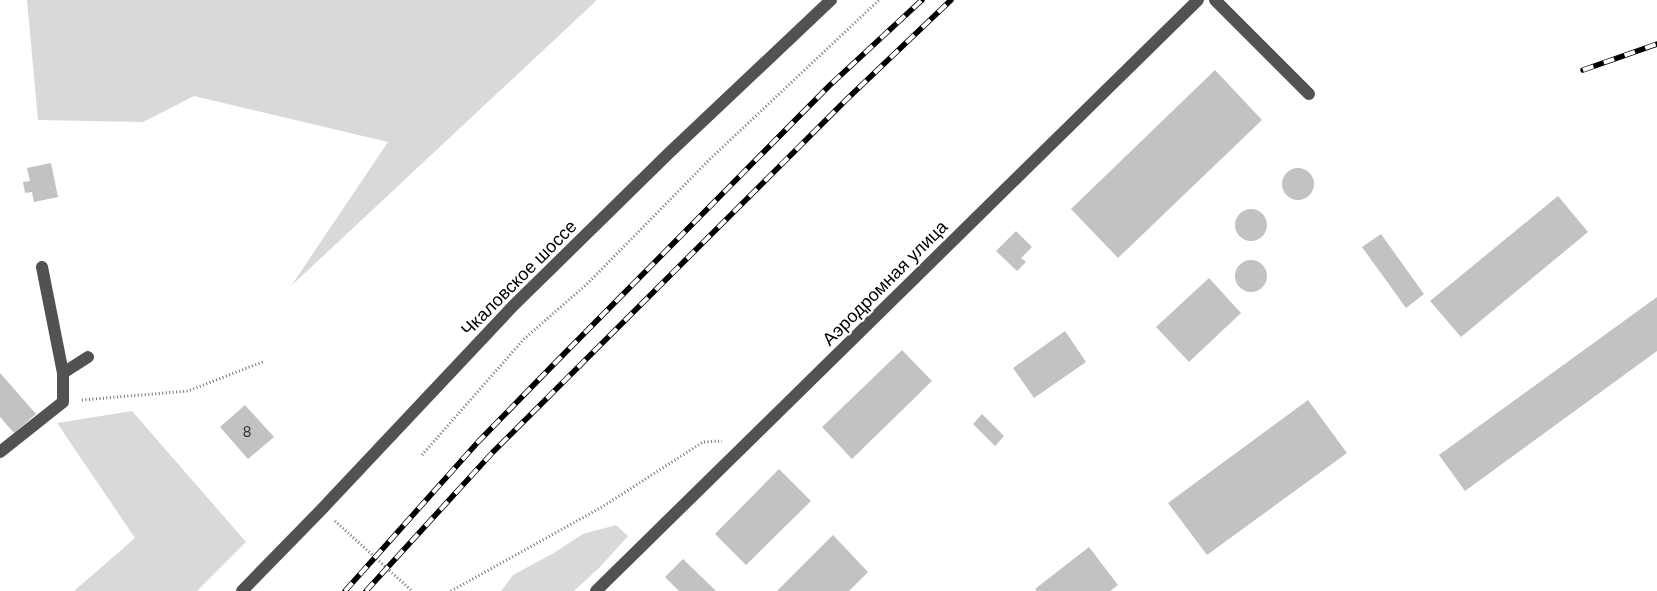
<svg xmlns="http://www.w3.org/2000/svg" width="1657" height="591" viewBox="0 0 1657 591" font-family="'DM Sans',sans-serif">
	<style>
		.green { fill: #d9d9d9 }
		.building { fill: #c2c2c2 }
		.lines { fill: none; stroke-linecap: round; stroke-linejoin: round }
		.path { stroke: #747474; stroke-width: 3; stroke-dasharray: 1 2.5; stroke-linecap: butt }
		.minor { stroke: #525252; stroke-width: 12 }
		.rail-casing { stroke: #000; stroke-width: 5.5 }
		.rail { stroke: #fff; stroke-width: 4; stroke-dasharray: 11; stroke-linecap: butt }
		.labels { text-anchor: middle; stroke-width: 4.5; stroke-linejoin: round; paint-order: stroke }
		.number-label { font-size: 15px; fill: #303030 }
		.street-label { font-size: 18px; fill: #000; stroke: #fff }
	</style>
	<rect width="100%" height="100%" fill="#fff"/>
	<path class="green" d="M27,0h570l-306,286 97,-144 -194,-46 -51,26 -105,-2z
		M132,411l114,131 -49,49h-123l61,-53 -78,-115z
		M616,525l12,11 -28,31 -26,24h-73l12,-16 39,-21 31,-20z"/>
	<path class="building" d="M1215,70l47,50 -144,138 -47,-49z
		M51,163l7,34 -24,5 -2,-10 -7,1 -2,-11 7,-1 -3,-13z
		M1282 184a16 16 0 1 1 32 0a16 16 0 1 1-32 0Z
		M1558,196l30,36 -127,105 -31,-36z
		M1235 225a16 16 0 1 1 32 0a16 16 0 1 1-32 0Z
		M1016,231l16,16 -11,11 5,4 -9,9 -21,-20z
		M1381,234l43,60 -18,14 -44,-61z
		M1235 276a16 16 0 1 1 32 0a16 16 0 1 1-32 0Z
		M1209,278l32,35 -52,49 -33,-35z
		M1657,297v54l-192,140 -26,-36z
		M1065,331l21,31 -52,36 -21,-30z
		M902,350l30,31 -80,78 -30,-32z
		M0,373l36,41 -22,19 -14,-16z
		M1308,400l39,53 -140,102 -39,-52z
		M245,405l29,32 -26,22 -28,-32z
		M982,414l22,22 -9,10 -22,-22z
		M779,469l32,32 -65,64 -31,-31z
		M833,535l35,37 -19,19h-72z
		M1089,547l29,38 -8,6h-73l-2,-2z
		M683,559l33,32h-37l-14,-14z"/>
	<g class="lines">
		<path class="path" d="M82,400l106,-9 77,-30
			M422,455l102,-116 63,-55 123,-125 169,-159
			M335,521l77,70
			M451,591l151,-84 101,-65 19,-1"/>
		<path class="minor" d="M1215,0l94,94
			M63,373l25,-16
			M0,452l63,-50v-29l-21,-106
			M242,591l80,-82 191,-203 156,-153 162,-153
			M596,591l602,-591"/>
		<defs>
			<path id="rail" d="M1583,70l74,-26
				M345,591l133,-149 77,-79 274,-277 93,-86
				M366,591l127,-139 353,-352 105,-100"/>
		</defs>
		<use href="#rail" class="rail-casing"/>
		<use href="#rail" class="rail"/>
	</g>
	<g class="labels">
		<g class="number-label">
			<text x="247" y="437">8</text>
		</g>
		<g class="street-label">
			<text transform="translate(519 278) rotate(-45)" y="6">Чкаловское шоссе</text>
			<text transform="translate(885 283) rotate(-45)" y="6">Аэродромная улица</text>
		</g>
	</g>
</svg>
